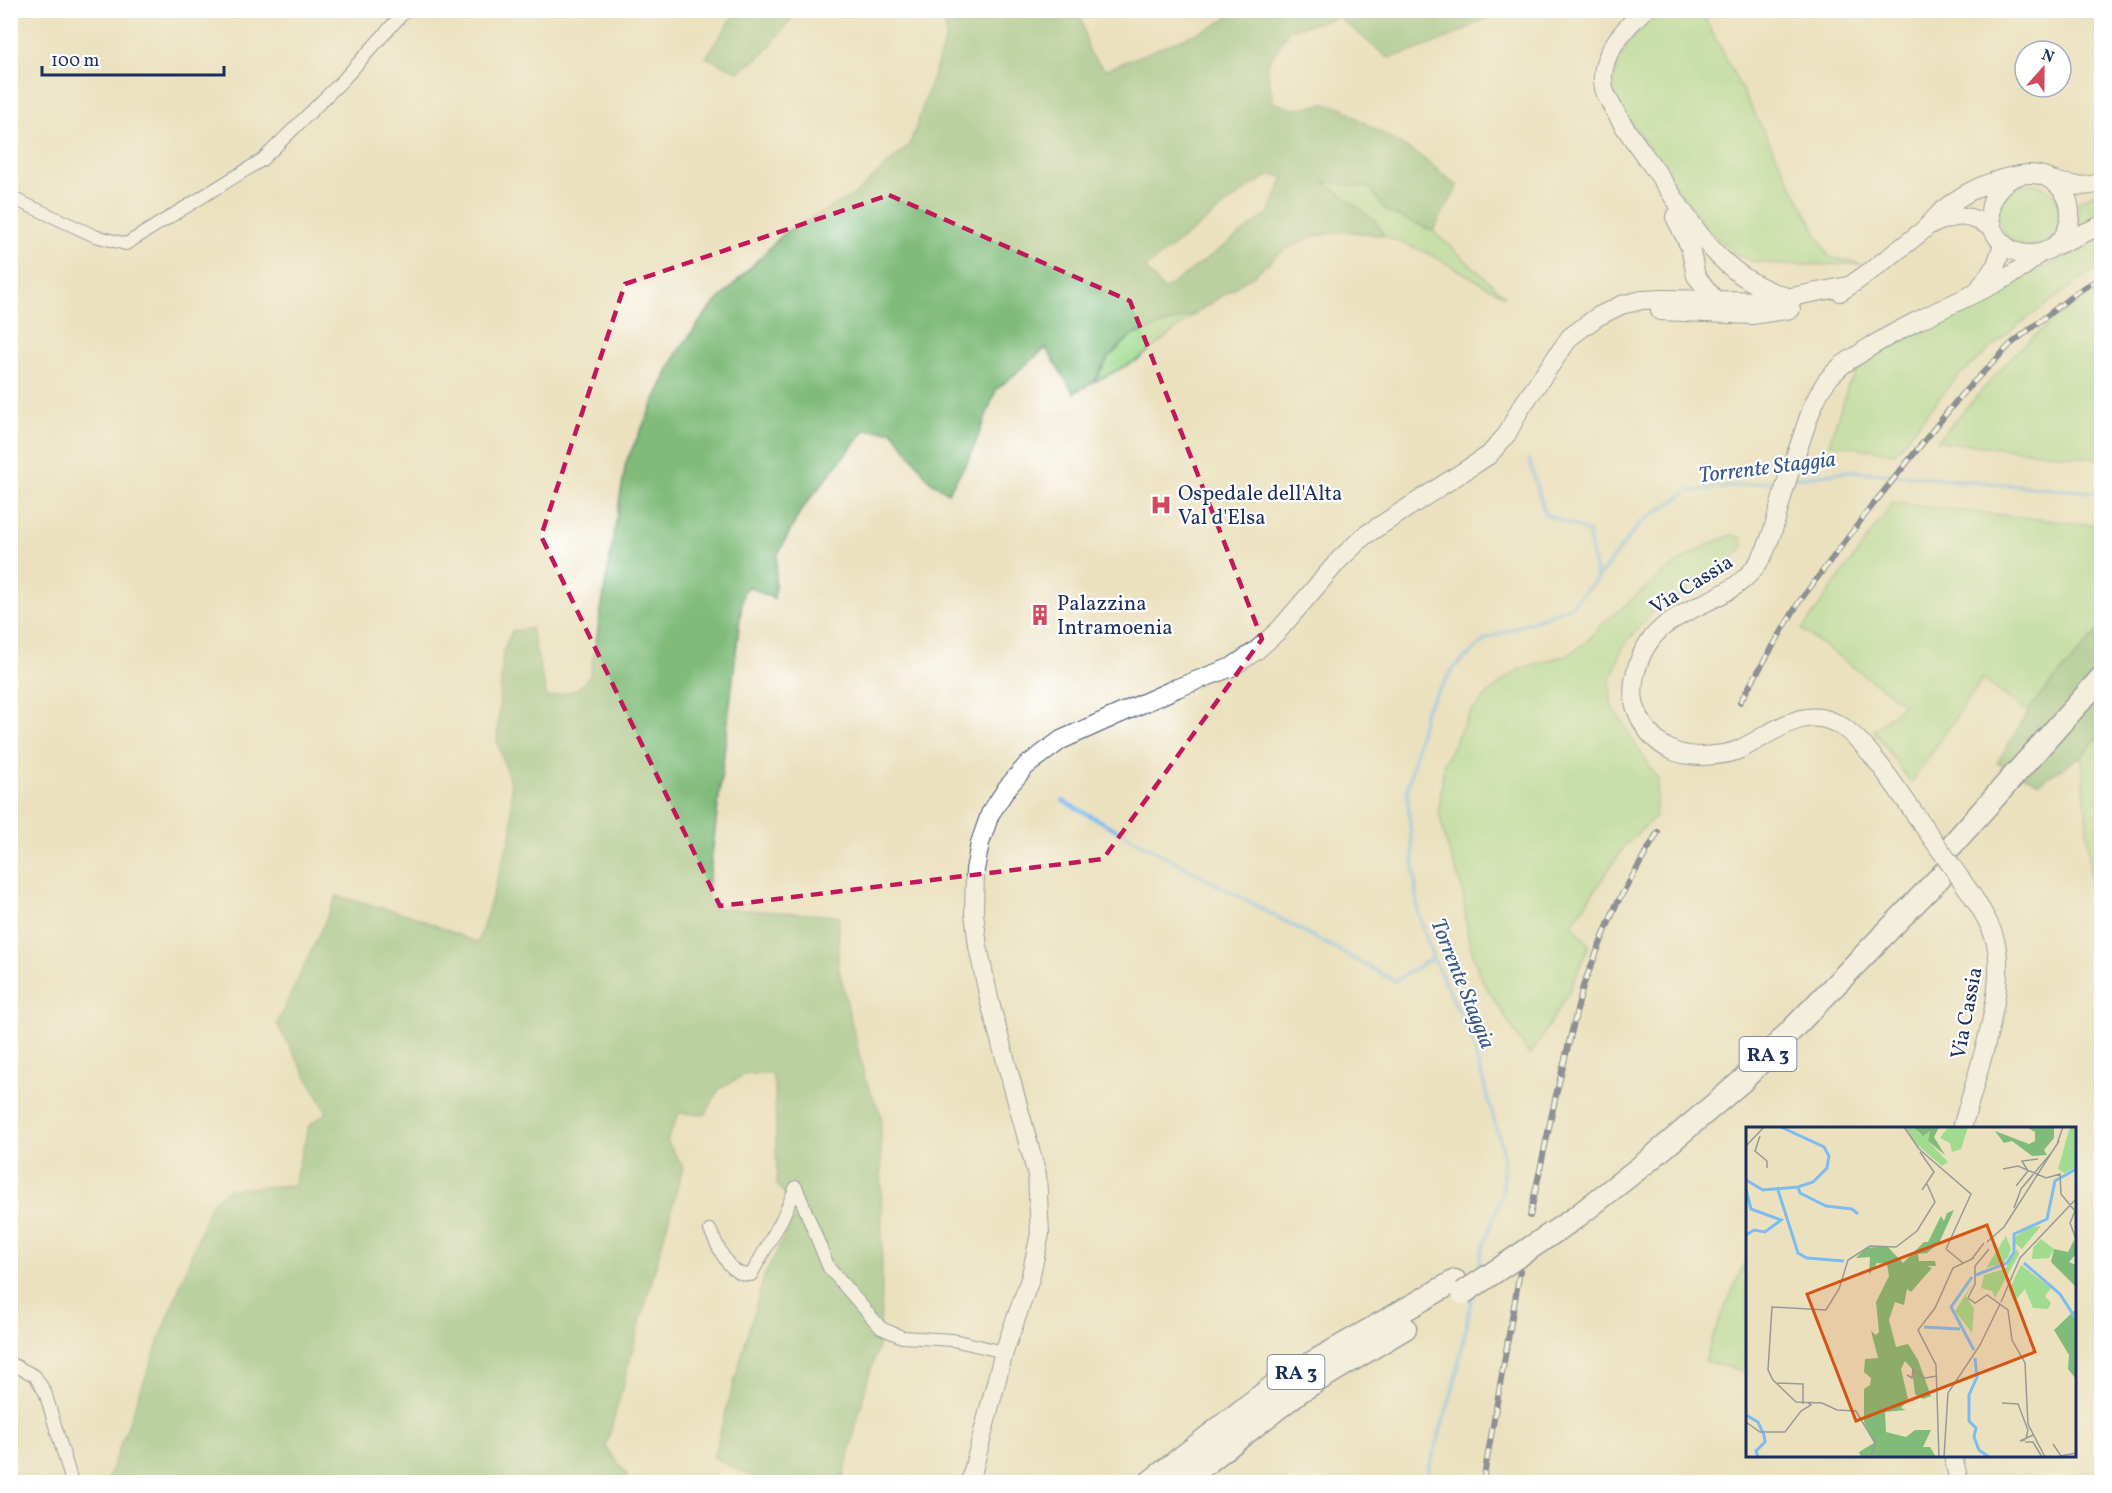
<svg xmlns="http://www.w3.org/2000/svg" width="2112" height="1493" viewBox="0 0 2112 1493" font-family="Vollkorn,serif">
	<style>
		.green { fill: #a0db8f; stroke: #5e8576; stroke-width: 1.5 }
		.forest { fill: #80bb7a; stroke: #4e756c; stroke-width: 1.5; fill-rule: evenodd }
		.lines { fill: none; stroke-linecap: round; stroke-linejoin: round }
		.stream { stroke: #7dbcf1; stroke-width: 4 }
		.minor-casing { stroke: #3a4a6d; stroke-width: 14 }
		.secondary-casing { stroke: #3a4a6d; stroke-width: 20 }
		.motorway-casing { stroke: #3a4a6d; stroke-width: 25 }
		.minor { stroke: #fff; stroke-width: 12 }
		.secondary { stroke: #fff; stroke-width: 18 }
		.motorway { stroke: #fff; stroke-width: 22 }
		.rail-casing { stroke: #1b2f5e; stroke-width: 6 }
		.rail { stroke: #fff; stroke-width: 4; stroke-dasharray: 11; stroke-linecap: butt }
		.secondary-bridge-casing { stroke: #3a4a6d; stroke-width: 20; stroke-linecap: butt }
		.motorway-bridge-casing { stroke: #3a4a6d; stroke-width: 25; stroke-linecap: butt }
		.secondary-bridge { stroke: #fff; stroke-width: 18 }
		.motorway-bridge { stroke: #fff; stroke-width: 22 }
		.marked { fill: none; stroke: #c2185b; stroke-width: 4.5; stroke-dasharray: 12 8; stroke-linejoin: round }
		.labels { text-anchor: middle; stroke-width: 4.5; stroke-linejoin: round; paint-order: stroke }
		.shield { fill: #fff; stroke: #5f6d8e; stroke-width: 1.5 }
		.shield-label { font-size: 20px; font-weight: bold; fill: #1b2f5e }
		.poi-label { font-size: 21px; fill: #1b2f5e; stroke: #fff; text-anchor: start }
		.street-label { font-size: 21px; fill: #1b2f5e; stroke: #fff }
		.water-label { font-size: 22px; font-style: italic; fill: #38598a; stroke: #fff }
		.inset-river { fill: none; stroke: #7dbcf1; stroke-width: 3 }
		.inset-road { fill: none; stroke: #989a98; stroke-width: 1.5 }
		.view { fill: #d45514; fill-opacity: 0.15; stroke: #d45514; stroke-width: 3 }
		.inset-edge { fill: none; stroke: #1b2f5e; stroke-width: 3 }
	</style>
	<rect width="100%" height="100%" fill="#fff"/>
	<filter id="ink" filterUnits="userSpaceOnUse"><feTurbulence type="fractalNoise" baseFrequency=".0167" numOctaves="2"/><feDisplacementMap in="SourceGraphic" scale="12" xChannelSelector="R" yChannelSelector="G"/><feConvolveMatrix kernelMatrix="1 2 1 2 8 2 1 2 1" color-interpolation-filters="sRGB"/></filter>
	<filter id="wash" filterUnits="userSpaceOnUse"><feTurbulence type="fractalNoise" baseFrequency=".008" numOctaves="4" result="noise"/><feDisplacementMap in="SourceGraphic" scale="24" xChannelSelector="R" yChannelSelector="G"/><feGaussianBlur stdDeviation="1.35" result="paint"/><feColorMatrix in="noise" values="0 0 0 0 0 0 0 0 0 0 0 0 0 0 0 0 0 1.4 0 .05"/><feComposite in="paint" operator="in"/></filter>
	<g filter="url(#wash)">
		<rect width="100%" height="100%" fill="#ebe1bf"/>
		<path class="green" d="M1665,11h36l128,246 33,7 -80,1 -31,-4 -15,-7 -30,-25 -90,-128c-8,-42 17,-68 49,-90z
			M1322,181l48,6 16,24 47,20 72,65 -79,-44 -42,-16 -9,-15z
			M1999 215a31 31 0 1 1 62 0a31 31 0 1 1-62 0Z
			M2101,191v25l-22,12 -1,-27z
			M2101,239v26l-87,63 -62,54 -57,71 -66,-9 19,-58 10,-15 12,-11 53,-32z
			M2101,287v172l-164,-18 80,-90 40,-34z
			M1196,313l-57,46 -45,23 14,-24 23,-22z
			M1893,503l208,23v102l-68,76 -5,8 -46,-33 -71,104 -37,-53 30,-26 -102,-74z
			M1732,535l10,3 1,9 -18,22 -73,43 -28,33 -14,36 1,24 47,75 -3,37 -30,28 -53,79 17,21 -20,47 -39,64 -51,-81 -11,-38 -5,-46 -18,-52 -6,-28 5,-48 25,-49 20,-21 18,-15 15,-10 48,-14 16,-12 20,-21 54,-45 27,-19 23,-13z
			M2101,734v164l-9,5 -10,-147z
			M1747,1257v115l-42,-11 8,-25z"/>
		<path class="forest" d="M737,11h61l-34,42 -25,19 -33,-15z
			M939,11h141l9,42 16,17 109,-44 25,-15h260c-35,20 -71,38 -111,47l-50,-41 -49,13 -22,35 6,37 20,7 32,-5 17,3 16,12 62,37 38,30 -25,45 -47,-20 -16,-23 -46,-7 51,40 9,15 -38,-5 -35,6 -19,9 -12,7 -26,22 -58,38 -65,23 -23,22 -14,24 -20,11 -28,-45 -50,42 -26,67 -22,36 -18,-12 -37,-50 -28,-1 -64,80 -24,46 -3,43 -26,-13 -5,7 -36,305 7,10 125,8 -1,49 27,114 16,35 1,183 -4,51 -10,30 -26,104h-79l-50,-25 51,-181 34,-66 -21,-25 -2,-97 -3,-14h-26l-27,15 -14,26 -26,-2 -12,28 16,26 -77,280 22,29 -8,6h-512l3,-12 100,-267 18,-14 64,-4 16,-59 18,-14 -50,-88 60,-128 73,19 68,28 34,-112 -1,-46 -14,-44 6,-90 9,-20 19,-3 16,70 29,-8 14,-14 36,-214 51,-109 30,-41 78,-80 70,-38 55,-50 36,-106 -1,-20zM1271,175l13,2 -15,36 -105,77 -19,-22 107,-83z
			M2101,628v106l-19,22 -43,27 -42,-20 36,-59z"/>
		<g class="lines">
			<path class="stream" d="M1529,460l16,54 43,18 9,47
				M1793,478l60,-7 249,22
				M1063,801l332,180 38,-23
				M1477,1272l5,-22 21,-57v-41l-34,-120 -36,-74 -15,-46 -11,-120 18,-82 29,-42 32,-29 84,-32 27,-28 42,-55 48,-32 95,-12
				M1425,1482l29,-96 18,-89"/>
		</g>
	</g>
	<g filter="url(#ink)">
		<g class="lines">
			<defs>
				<path id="minor" d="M10,197l85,39 31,8 136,-84 80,-79 64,-71
					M710,1230c9,18 18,46 41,45l30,-54 15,-34 33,81 52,60 21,9 51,3 51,12
					M10,1363l25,13 10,16 27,90"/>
				<path id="secondary" d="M1644,10c-20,19 -47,47 -40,78 1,6 5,12 8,18 12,23 29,44 44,65 38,55 63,106 131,126
					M1990 214a40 40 0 1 1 80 0a40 40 0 1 1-80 0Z
					M2051,180c17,5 33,9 51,2
					M1675,217l15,30 6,29 23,29
					M1933,224c25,-11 36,-10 59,4
					M2057,245l45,-20
					M1978,290l18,-25 7,-21
					M1840,292c28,-18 55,-39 81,-60 9,-7 15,-16 23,-23 23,-19 46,-29 75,-34
					M1660,311l92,4 39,-6
					M1922,824c-20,-27 -53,-81 -81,-98 -38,-24 -69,9 -103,24 -11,5 -23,5 -35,6 -12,0 -23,-1 -34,-7 -17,-9 -28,-25 -34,-43 -3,-12 -2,-24 1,-35 19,-74 95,-56 127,-116 9,-17 13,-36 18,-54 5,-19 12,-39 19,-58 7,-20 13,-43 26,-61 3,-5 9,-10 14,-15 7,-6 17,-11 25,-17 32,-20 66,-36 100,-52 26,-12 53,-24 74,-44
					M1962,1128c13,-48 43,-132 35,-179 -3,-20 -15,-38 -25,-54
					M1953,1456l6,26
					M970,1482l34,-130 26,-73 10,-45 -3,-59 -47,-172 -12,-56 -4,-34 1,-43 5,-27 10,-29 17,-26 19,-22 35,-26 116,-52 55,-21 25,-17 22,-20 60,-70 25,-24 125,-81 18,-21 13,-25 50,-72 27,-20 24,-12 21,-5 22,-1 107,2 77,-15"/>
				<path id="motorway" d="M1951,846l151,-169
					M1575,1218l73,-57 93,-79 204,-210
					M1150,1482l130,-101 175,-100
					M1182,1482l118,-91 105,-63"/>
			</defs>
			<use href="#minor" class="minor-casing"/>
			<use href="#secondary" class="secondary-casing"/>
			<use href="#motorway" class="motorway-casing"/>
			<use href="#minor" class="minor"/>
			<use href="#secondary" class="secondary"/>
			<use href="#motorway" class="motorway"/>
			<defs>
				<path id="rail" d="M1740,702l59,-100 69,-91 94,-117 49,-50 66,-52 25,-15
					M1530,1216l26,-121 27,-109 33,-81 42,-73
					M1483,1482l37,-211"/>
			</defs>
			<use href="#rail" class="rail-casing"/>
			<use href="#rail" class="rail"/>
			<defs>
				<path id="secondary-bridge" d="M1922,824l50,71"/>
				<path id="motorway-bridge" d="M1463,1293l112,-75"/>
			</defs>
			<use href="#secondary-bridge" class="secondary-bridge-casing"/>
			<use href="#motorway-bridge" class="motorway-bridge-casing"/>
			<use href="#secondary-bridge" class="secondary-bridge"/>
			<use href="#motorway-bridge" class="motorway-bridge"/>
		</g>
	</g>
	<path d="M0 0H2112V1493H0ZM889,195l241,106 132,338 -159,220 -383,47 -179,-370 84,-252z" fill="#ebe1bf" fill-opacity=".55" fill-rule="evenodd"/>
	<path class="marked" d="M889,195l241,106 132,338 -159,220 -383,47 -179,-370 84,-252z"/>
	<defs>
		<symbol id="hospital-bare" viewBox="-9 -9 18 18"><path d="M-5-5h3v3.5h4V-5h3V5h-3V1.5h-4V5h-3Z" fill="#d1495b" stroke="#fff" stroke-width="2.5" paint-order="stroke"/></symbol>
		<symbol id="building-bare" viewBox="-9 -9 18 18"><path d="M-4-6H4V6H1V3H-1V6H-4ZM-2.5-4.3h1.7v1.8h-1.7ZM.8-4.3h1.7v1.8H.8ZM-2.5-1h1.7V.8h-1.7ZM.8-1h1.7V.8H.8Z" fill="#d1495b" stroke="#fff" stroke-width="2.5" paint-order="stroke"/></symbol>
	</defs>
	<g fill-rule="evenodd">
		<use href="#hospital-bare" x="1146" y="490" width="30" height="30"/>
		<use href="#building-bare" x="1025" y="600" width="30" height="30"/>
	</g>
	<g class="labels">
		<g class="shield">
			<rect x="1739.5" y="1037" width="57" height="34" rx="4.5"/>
			<rect x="1267.5" y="1355" width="57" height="34" rx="4.5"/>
		</g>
		<g class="shield-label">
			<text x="1768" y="1061">RA 3</text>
			<text x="1296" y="1379">RA 3</text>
		</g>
		<g class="poi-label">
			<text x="1178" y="500">Ospedale dell'Alta<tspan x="1178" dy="24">Val d'Elsa</tspan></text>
			<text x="1057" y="610">Palazzina<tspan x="1057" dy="24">Intramoenia</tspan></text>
		</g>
		<g class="street-label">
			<text transform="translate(1691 584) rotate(-32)" y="7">Via Cassia</text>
			<text transform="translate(1966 1013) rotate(-79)" y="7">Via Cassia</text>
		</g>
		<g class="water-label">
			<text transform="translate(1767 466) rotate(-7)" y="8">Torrente Staggia</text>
			<text transform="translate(1464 983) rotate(68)" y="8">Torrente Staggia</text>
		</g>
	</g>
	<g transform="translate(1746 1127)">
		<rect width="330" height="330" fill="#ebe1bf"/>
		<path d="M159,0h8l8,8 9,-4 -2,10 20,21 -6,4 -27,-23zM202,0h20l-7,22 -9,3 -2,-9 -10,-5zM324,0h4l2,12v28l-12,6 -6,-4zM295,99l-19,23 -7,-6 -1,-5 13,-10zM260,109l5,13 -3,8 -5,6 -17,5zM295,112l13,10 -5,9 -17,1 1,-11zM271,122l2,5 -24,44 -3,-7 -11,-3 3,-13 21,-6zM275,138l30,23 -6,8 6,7 -3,6 -15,-1 -8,-19 -11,13 -5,-12zM227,156l-7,13 8,13 -2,24 -17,-22z" fill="#a0db8f"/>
		<path d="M167,0h26l-5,10 11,18 -17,-14 2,-10 -7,5zM280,0l28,1v10l-10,12 3,5 -15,1 -20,-15 -8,2 -9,-12 34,13 6,-3v-9zM208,83l-15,33 -12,10 -9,1 1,7h16l1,5h-9l5,2 -21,24 -4,-3 -3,16 -9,-3 -6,18 7,27 12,-3 10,16 13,36 -8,3 -8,-5 -3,-25 -7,-8 -4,8 7,30 -7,9 5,2 -21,2 1,20 20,5 9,-7h16l-8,17h7l6,10h-75l-2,-5 15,-9 -10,-21v-33l6,-4 1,-7 -7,-6 1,-13 13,-1 -7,-27 5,4 3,-3 -3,-30 13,-26 -2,-12 -10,-1 -8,12 1,-18 -14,1 10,-10 21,-2 16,17 21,-21h4l13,-26 3,5 3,-8zM328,113l2,14 -7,8 7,3v22l-25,-25 3,-13 14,3zM330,182v70l-8,-10 1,-14 -15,-25z" fill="#80bb7a"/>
		<path class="inset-river" d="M0,53l17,10 35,-3 15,-5 14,-14 2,-12 -5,-9 -43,-20M31,60l21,66 9,5 37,3M52,60l2,6 26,13 26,3 6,5M0,62l5,20 30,11 -16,12 -11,-2 -8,5M278,136l36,31 16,25M230,148l31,-12 7,-11v-18l33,-15 8,-38 21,-12M226,150l-21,30 23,43M178,200l36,2M229,231l2,19 -8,18v26l7,7 -2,9 5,13 10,7M0,288l12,7 6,13 1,7 -9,9 2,6"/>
		<path class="inset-road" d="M158,0l15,22 52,45 -25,55M14,9l-5,15 12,10v7M311,17l6,-17M0,19l18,-19M174,25l14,20 -12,18M257,42l15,-3 28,12 14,-4 1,20 14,17 -5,12 6,16M270,59l12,-15 -6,-10 16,-2M268,81l7,-19 31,-37M241,115l17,-15 55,-86M200,122l17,14M243,122l-14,17v18l-7,14 7,5 12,-8 21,15 4,30 13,23 3,61 17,33M225,133l13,-17M255,175l19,-44 56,-59M161,248l5,3 1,-9 12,9 12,-2M30,256l27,1v20M256,276l16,1 10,26 -2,9M0,295l14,10h25l16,-21 10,-6 -3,-2M279,313l-5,1 13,-6M279,315h8l9,15M307,317l8,12 15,-3M125,330l4,-14 -19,-32 -19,-1 -15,-7 -26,-1 -23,-22 -5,-10 4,-63 54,3 13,-21 9,-29 22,-14 26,1 21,-16 18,-29 -8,-18M193,330l-3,-92 -18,-35 17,-22 18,-40 21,-10M198,330l4,-64 32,-48 20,-41"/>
		<path class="view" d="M241,98l48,127 -179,69 -49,-127z"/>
		<rect width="330" height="330" class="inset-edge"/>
	</g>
	<rect width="2112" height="1493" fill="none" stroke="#fff" stroke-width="36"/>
	<g transform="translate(2043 69) rotate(21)"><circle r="28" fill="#ffffff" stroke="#a4acbf" stroke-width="1.5"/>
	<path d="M0-4.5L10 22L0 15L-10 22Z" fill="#d1495b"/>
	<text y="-9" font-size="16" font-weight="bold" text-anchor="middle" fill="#1b2f5e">N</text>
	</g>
	<path d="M42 66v9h182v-9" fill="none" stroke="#1b2f5e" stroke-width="3"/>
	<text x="51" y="66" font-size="18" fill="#1b2f5e" stroke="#ffffff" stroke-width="4.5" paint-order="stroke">100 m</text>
</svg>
